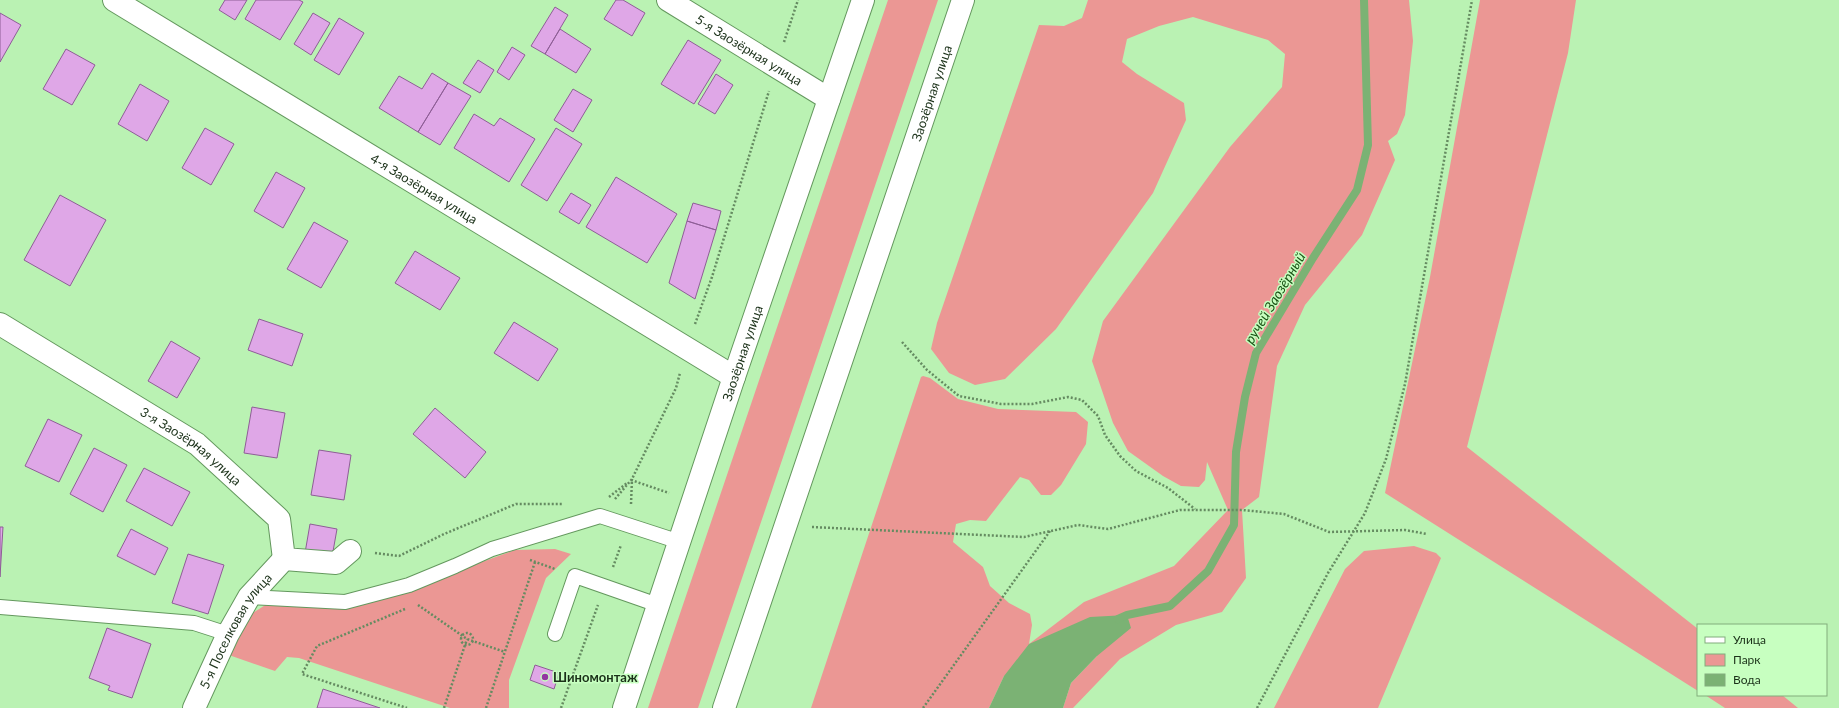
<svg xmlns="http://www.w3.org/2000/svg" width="1839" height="708" viewBox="0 0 1839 708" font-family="Lato,sans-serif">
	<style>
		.green { fill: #eb9794 }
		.water { fill: #7bb274 }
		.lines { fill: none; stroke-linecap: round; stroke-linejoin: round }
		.stream { stroke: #7bb274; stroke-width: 8 }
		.building { fill: #dfa7e7; stroke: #8e5e96 }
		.lane-casing { stroke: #64985e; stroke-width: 16 }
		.street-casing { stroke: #64985e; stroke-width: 24 }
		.secondary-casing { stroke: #64985e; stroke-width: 24 }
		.path { stroke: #658b61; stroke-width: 2.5; stroke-dasharray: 2 2; stroke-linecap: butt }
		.lane { stroke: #fff; stroke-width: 14 }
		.street { stroke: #fff; stroke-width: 22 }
		.secondary { stroke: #fff; stroke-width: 22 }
		.poi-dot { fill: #9337a1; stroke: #c7ffc0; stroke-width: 1.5 }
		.labels { text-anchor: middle; stroke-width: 3; stroke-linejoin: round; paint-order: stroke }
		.street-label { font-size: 13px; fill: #1b3119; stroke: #c7ffc0 }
		.poi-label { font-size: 13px; font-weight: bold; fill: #1b3119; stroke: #c7ffc0; text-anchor: start }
		.water-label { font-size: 14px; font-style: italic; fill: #1c5417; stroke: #c7ffc0 }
	</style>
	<rect width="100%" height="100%" fill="#baf2b3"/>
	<path class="green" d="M888,0h50l-240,708h-50z
		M1088,0h321l4,41 -8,74 -8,19 -9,7 7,19 -33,75 -57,70 -28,61 -18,131 -17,13 4,68 -24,34 -46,13 -56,34 -47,49h-10l8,-25 26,-27 -93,20 -15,32h-178l110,-331 2,-1 7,2 28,21 40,10 78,3 12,10 -2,22 -25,41 -10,10h-10l-12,-15 -9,-3 -34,44 -16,-1 -14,4 -3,18 30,25 7,19 19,17 21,11 2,11 -3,19 55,-42 90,-36 54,-56 -21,-48 -2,18 -6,7 -18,-1 -18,-10 -35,-25 -15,-28 -21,-62 11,-40 127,-174 52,-60 3,-33 -17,-14 -75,-23 -34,9 -32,13 -5,23 15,12 47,29 2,17 -33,73 -97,136 -51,50 -30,6 -26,-12 -18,-24 6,-26 102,-298 25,1 18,-8z
		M1480,0h96l-8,53 -101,394 231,182v62l-313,-198 45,-216z
		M1414,546l22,7 5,5 -63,150h-104l71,-139 19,-18z
		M555,549l16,5 -25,24 -37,102v28h-59l-151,-50 -12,-1 -12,14 -49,-17 22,-38 22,-14 72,7 31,-7 142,-52z
		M1705,695h77l16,13h-73z"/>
	<path class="water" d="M1127,615l4,13 -34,28 -26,27 -8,25h-74l15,-32 25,-32 61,-27z"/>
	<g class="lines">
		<path class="stream" d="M1118,619l9,-4 43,-9 38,-35 26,-46 2,-73 9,-55 11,-44 57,-95 44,-68 11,-45 -4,-145"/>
	</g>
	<path class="building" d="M225,0h22l-12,20 -16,-10z
		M256,0h43l4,2 -23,38 -35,-21z
		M616,0h7l22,13 -13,23 -28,-17z
		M555,7l13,8 -23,39 -14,-8z
		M0,13l21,12 -21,37z
		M313,13l17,10 -19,32 -17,-11z
		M339,18l25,15 -25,42 -25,-15z
		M560,29l31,20 -15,24 -31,-19z
		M688,40l33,20 -27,44 -33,-20z
		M512,47l13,8 -16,25 -12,-8z
		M66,49l29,16 -23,40 -29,-16z
		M478,60l16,10 -14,23 -17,-10z
		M432,73l16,10 -30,49 -39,-24 20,-32 23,13z
		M716,74l17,11 -18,29 -17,-10z
		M448,83l23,13 -31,49 -22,-13z
		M140,84l29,17 -22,40 -29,-17z
		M573,89l19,11 -19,32 -19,-12z
		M474,114l20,12 6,-8 35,21 -26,43 -55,-34z
		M205,128l29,16 -23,41 -29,-17z
		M556,128l26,16 -35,57 -26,-16z
		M276,172l29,16 -22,40 -29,-17z
		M616,177l61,37 -30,49 -61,-36z
		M571,193l20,12 -12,19 -20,-12z
		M60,195l46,25 -36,66 -46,-26z
		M693,203l28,8 -5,19 -29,-9z
		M687,221l29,9 -21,69 -26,-16z
		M314,222l34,19 -27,47 -34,-19z
		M415,251l45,27 -20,32 -45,-27z
		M259,319l44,15 -11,32 -44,-16z
		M514,322l44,27 -20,32 -44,-28z
		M171,341l29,17 -23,40 -29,-17z
		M252,407l33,6 -8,45 -33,-5z
		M435,408l51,44 -21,26 -52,-44z
		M48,419l34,16 -23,47 -34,-16z
		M94,448l33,17 -24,47 -33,-18z
		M319,450l32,5 -7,45 -33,-5z
		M144,468l46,24 -18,34 -46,-25z
		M310,524l27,5 -5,28 -27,-4z
		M0,527h3l-3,50z
		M131,529l37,19 -13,27 -38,-19z
		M188,554l36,11 -16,49 -36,-11z
		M107,628l44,16 -19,54 -24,-8 2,-4 -21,-8z
		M535,665l24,8 -5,16 -24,-9z
		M323,689l57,19h-63z"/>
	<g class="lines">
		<defs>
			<path id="lane" d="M249,597l96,5 64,-17 46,-19 37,-17 108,-33 80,26
				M0,607l194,16 34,11
				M555,634l20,-58 83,29"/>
			<g id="street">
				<path id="s1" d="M114,0l620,377"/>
				<path id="s2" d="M668,0l161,99"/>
				<path id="s3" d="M0,324l197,120 82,75 5,40 52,4 14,-12"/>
				<path id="s4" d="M194,708l34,-74 21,-37 35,-38"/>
			</g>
			<g id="secondary">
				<path id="s5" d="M624,708l110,-331 129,-377"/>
				<path id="s6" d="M724,708l239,-708"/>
			</g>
		</defs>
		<use href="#lane" class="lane-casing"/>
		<use href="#street" class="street-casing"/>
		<use href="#secondary" class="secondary-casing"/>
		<path class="path" d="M784,42l14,-42
			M695,324l17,-47 57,-186
			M902,342l25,28 32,26 42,8h31l36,-7 14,3 16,16 7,19 15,21 16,15 32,17 27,21
			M631,480l38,13
			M609,497l18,-14
			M615,499l17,-20 44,-91 4,-15
			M631,504l1,-25
			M812,527l212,10 54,-12 30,4 72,-19h62l42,4 45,18 76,-2 22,4
			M375,553l24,3 45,-22 72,-30h47
			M530,560l25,9
			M613,567l8,-22
			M418,605l49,34 38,13
			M405,609l-88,37 -15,28 105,34
			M461 639a6 6 0 1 1 12 0a6 6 0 1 1-12 0Z
			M444,708l23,-69
			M486,708l49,-146
			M561,708l37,-103
			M923,708l127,-177
			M1257,708l71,-135 37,-60 21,-54 19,-75 67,-384"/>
		<use href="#lane" class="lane"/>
		<use href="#street" class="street"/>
		<use href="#secondary" class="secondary"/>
	</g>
	<circle class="poi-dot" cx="545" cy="677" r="4"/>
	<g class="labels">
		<g class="street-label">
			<text dy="5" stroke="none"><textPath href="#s2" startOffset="95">5-я Заозёрная улица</textPath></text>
			<text dy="5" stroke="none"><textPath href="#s6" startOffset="649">Заозёрная улица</textPath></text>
			<text dy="5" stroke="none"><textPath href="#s1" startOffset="363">4-я Заозёрная улица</textPath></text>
			<text dy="5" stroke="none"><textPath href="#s5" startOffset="374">Заозёрная улица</textPath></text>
			<text dy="5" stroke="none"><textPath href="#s3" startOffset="227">3-я Заозёрная улица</textPath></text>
			<text dy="5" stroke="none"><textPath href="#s4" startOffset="88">5-я Поселковая улица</textPath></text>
		</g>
		<g class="poi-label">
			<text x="553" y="682">Шиномонтаж</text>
		</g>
		<g class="water-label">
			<text transform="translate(1275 298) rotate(-59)" y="5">ручей Заозёрный</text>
		</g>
	</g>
	<rect x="1697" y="624" width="130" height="72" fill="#c7ffc0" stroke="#82ad7d"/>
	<rect x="1705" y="637" width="20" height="6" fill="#ffffff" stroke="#82ad7d"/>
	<text x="1733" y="644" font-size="12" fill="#1b3119">Улица</text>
	<rect x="1705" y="654" width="20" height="12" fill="#eb9794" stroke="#82ad7d"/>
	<text x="1733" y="664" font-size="12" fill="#1b3119">Парк</text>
	<rect x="1705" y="674" width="20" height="12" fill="#7bb274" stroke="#82ad7d"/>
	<text x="1733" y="684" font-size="12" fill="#1b3119">Вода</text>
</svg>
